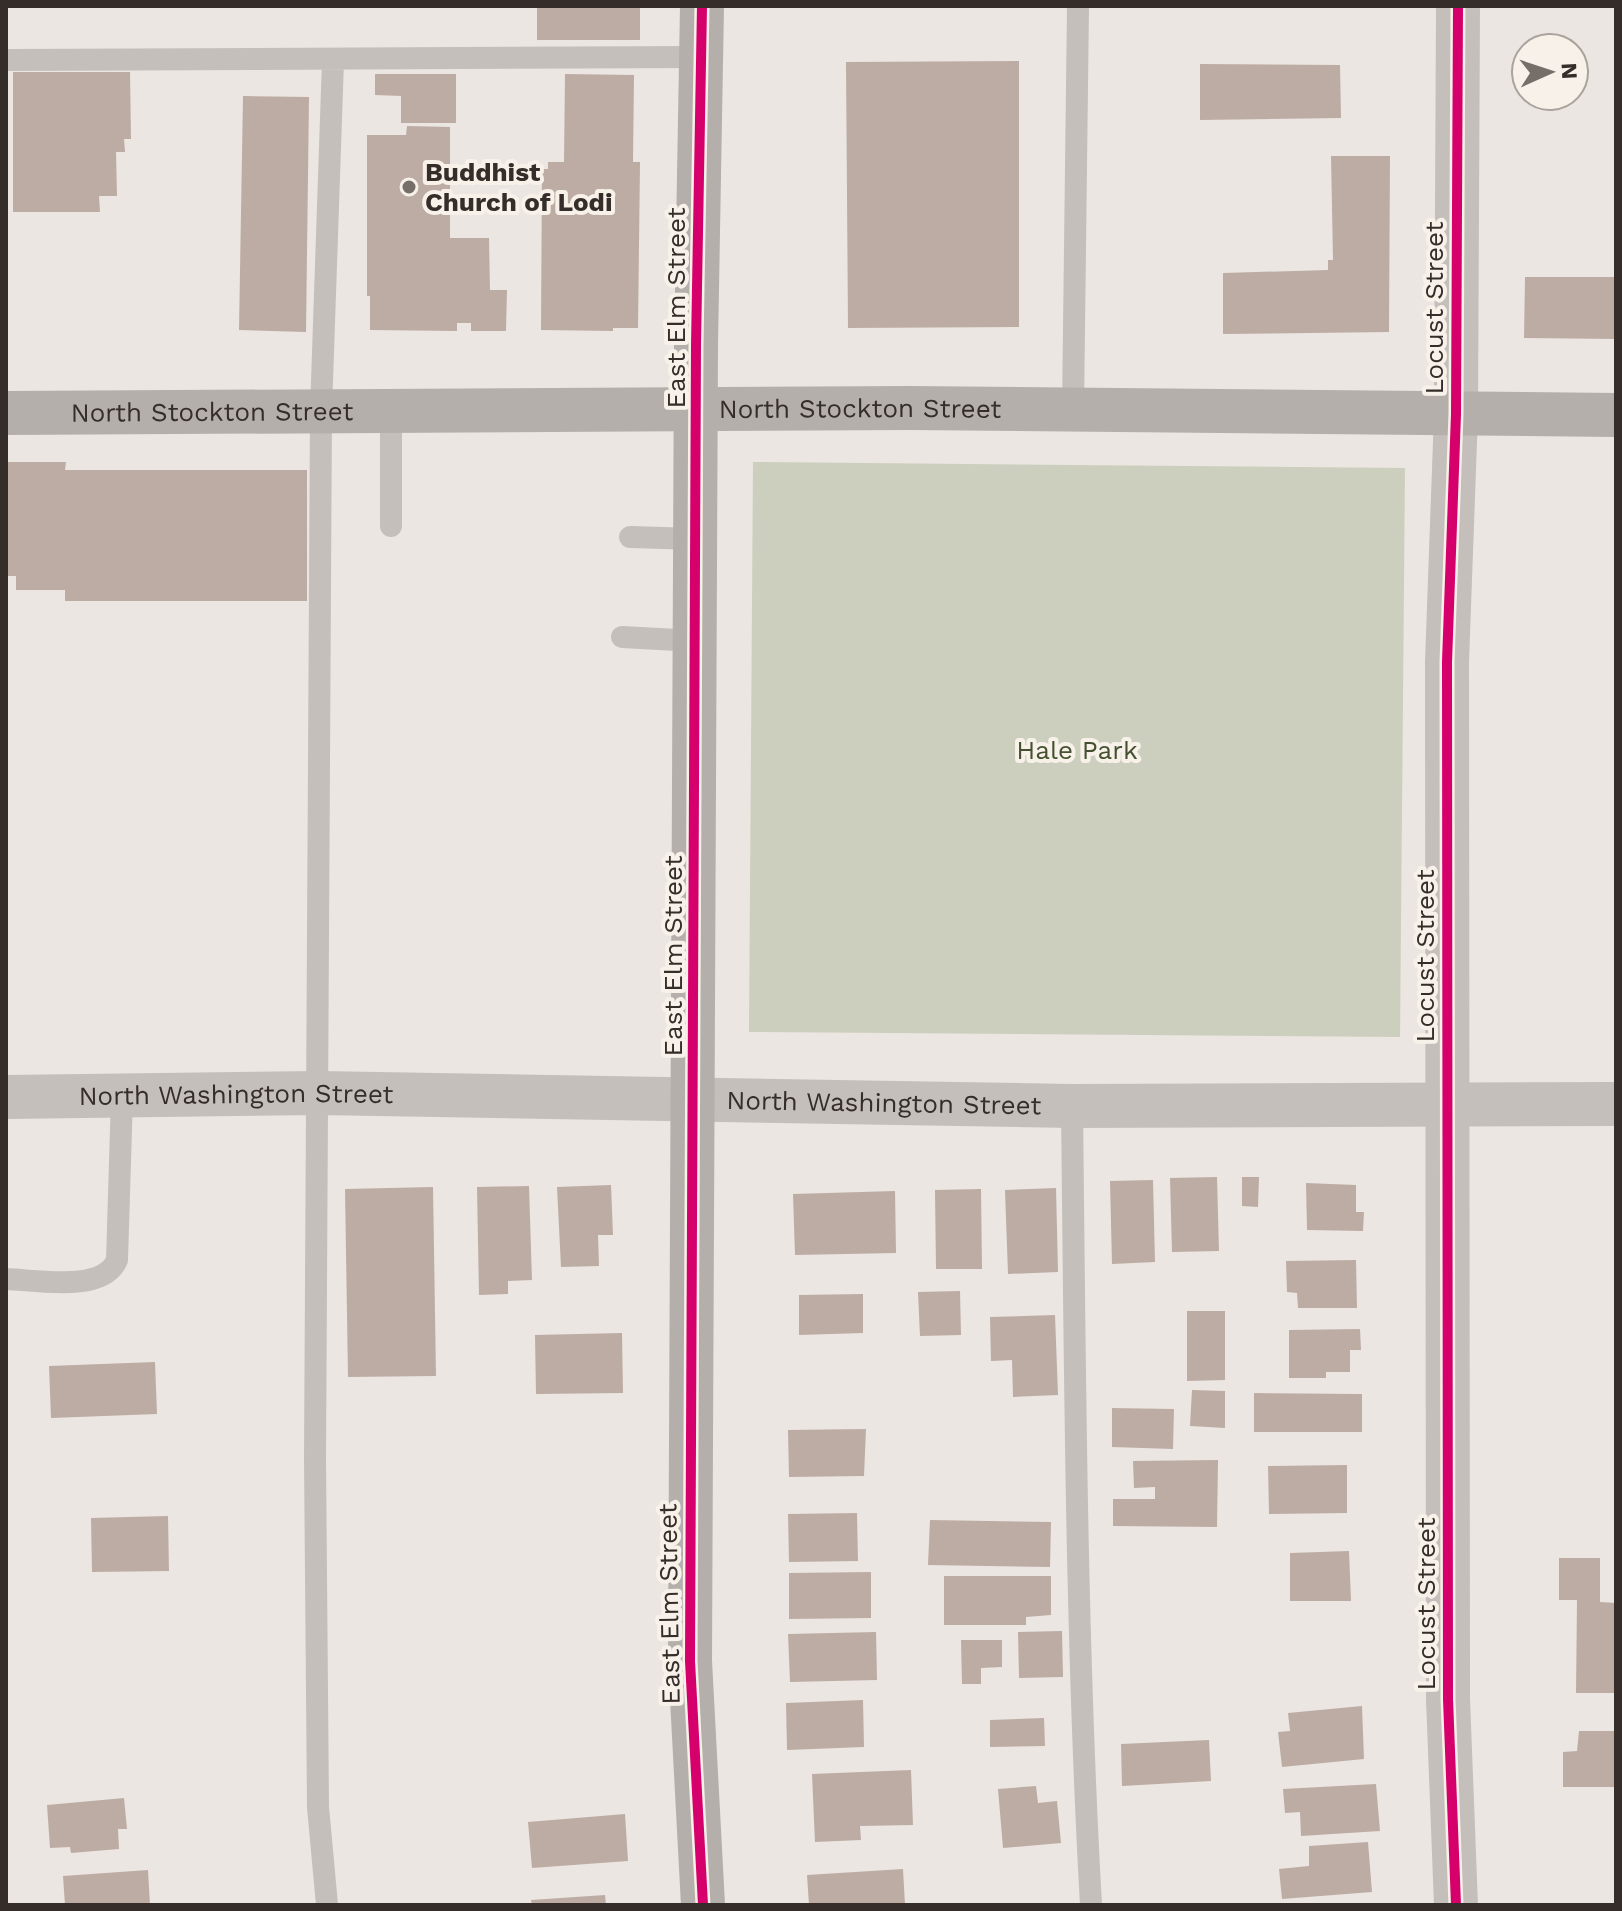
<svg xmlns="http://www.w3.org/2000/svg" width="1622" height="1911" viewBox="0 0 1622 1911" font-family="'Work Sans',sans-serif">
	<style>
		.green { fill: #cccfbd }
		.building { fill: #bdaca4 }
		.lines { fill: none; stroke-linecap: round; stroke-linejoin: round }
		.lane { stroke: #c4bfba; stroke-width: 22 }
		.street { stroke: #c4bfba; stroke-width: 44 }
		.secondary { stroke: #b5afab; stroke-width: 44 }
		.cycleway-casing { stroke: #f7f1e9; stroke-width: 15 }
		.cycleway { stroke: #d6006c; stroke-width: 10 }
		.poi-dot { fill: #756e69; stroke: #f7f1e9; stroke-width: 3 }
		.labels { text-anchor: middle; stroke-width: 8; stroke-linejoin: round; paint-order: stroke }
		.poi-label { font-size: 26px; font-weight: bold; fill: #352d29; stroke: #f7f1e9; text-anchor: start }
		.street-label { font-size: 26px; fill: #352d29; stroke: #f7f1e9 }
		.park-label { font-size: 26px; fill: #44502f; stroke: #f7f1e9 }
	</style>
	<rect width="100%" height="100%" fill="#ebe6e1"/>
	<path class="green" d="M753,462l652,6 -5,569 -651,-5z"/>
	<path class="building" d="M537,6h103v34h-103z
		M1019,61v266l-171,1 -2,-266z
		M1200,64l140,1 1,53 -141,2z
		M13,72h117l1,67h-7l1,13h-9l1,44h-18l1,16h-87z
		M375,74h81v49h-55v-27l-26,-1z
		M565,74l69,1 -1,87h7l-2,166h-25v3l-72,-1 1,-161h6v-7h16z
		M243,96l66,1 -3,235 -67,-2z
		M407,126l43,1v111h39l1,52h17l-1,41h-35v-8h-14v8l-87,-1v-34h-3v-161h39z
		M1331,156h59l-1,176 -166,2v-61l105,-3v-10h5z
		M1525,277h91v62l-92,-1z
		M6,462h60l-1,8h242v131h-242v-11h-49v-14h-10z
		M1217,1177l2,74 -47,1 -2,-74z
		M1242,1177h17l-1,30 -16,-1z
		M1153,1180l2,82 -43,2 -2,-83z
		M1306,1183l50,2v27h8l-1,19 -56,-1z
		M611,1185l2,50h-15l1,31 -38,1 -4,-80z
		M529,1186l3,94 -24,1v13l-29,1 -2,-108z
		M433,1187l3,189 -88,1 -3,-188z
		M1056,1188l2,84 -50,2 -3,-84z
		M981,1189l1,80h-46l-1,-79z
		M895,1191l1,62 -101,2 -2,-61z
		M1356,1260l1,48h-59l-1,-15 -10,-1 -1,-31z
		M960,1291l1,44 -41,1 -2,-44z
		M863,1294v39l-64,2v-40z
		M1187,1311h38v69l-38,1z
		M1055,1315l3,80 -45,2 -1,-37 -21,1 -1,-44z
		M1360,1329l1,21h-11v22h-24v6h-37v-48z
		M622,1333l1,60 -87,1 -1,-59z
		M155,1362l2,52 -106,4 -2,-52z
		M1192,1390l33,1v37l-35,-2z
		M1254,1393l108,1v38h-108z
		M1112,1408l62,1 -1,40 -61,-2z
		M866,1429l-2,47 -75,1 -1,-47z
		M1218,1460l-1,67 -104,-1v-27h42v-12l-21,1 -1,-27z
		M1347,1465v48l-78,1 -1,-48z
		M857,1513l1,48 -69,1 -1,-48z
		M168,1516l1,55 -77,1 -1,-54z
		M930,1520l121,2 -1,45 -122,-2z
		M1349,1551l2,50h-61v-48z
		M1559,1558h41v44l16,1v90h-40l1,-93h-18z
		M871,1572v46l-82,1v-46z
		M944,1576h107v39l-25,2v8h-82z
		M1062,1631l1,46 -44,1 -1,-46z
		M876,1632l1,48 -87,2 -2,-48z
		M961,1640h41v27l-21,1v16h-19z
		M863,1700l1,47 -77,3 -1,-47z
		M1362,1706l2,53 -82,8 -4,-35 12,-1 -2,-18z
		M1044,1718l1,28 -55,1v-27z
		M1579,1731h37v56h-53v-35l14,-1z
		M1209,1740l2,41 -89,5 -1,-42z
		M911,1770l2,55 -53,1 1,14 -46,2 -3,-68z
		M1376,1784l4,47 -79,5 -1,-24 -15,1 -2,-24z
		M1036,1786l2,17 19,-2 4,42 -58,5 -5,-59z
		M124,1798l3,31h-9l1,20 -48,4 -1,-6 -20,1 -3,-43z
		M625,1814l3,47 -96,7 -4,-46z
		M1368,1842l4,50 -90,7 -3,-30 30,-3v-20z
		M903,1869l2,36h-96l-2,-30z
		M148,1870l2,35h-85l-2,-29z
		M605,1895l1,10h-74l-1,-5z"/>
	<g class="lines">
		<path class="lane" d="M6,60l695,-3
			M1073,409l5,-403
			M391,410v116
			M630,537l66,2
			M622,637l74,4
			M1072,1106c3,266 4,533 19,799
			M6,1279c31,1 97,14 111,-19l5,-164
			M327,1905l-9,-98 -3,-349 6,-1047 12,-351"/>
		<g class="street">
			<path id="s1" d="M6,1097l313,-4 753,13 544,-2"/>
			<path d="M1456,1905l-8,-206 -1,-1037 9,-248 2,-408"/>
		</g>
		<g class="secondary">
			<path d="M702,6l-6,339 -6,1316 13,244"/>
			<path id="s2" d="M6,413l904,-5 706,7"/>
		</g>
		<defs>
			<path id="cycleway" d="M702,6l-6,339 -6,1316 13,244
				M1456,1905l-8,-206 -1,-1037 9,-248 2,-408"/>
		</defs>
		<use href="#cycleway" class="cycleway-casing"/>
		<use href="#cycleway" class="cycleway"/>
	</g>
	<circle class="poi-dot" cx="409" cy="187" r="8"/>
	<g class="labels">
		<g class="poi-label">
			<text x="425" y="181">Buddhist<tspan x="425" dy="30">Church of Lodi</tspan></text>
		</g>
		<g class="street-label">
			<text transform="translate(676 308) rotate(-90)" y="9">East Elm Street</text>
			<text transform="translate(1434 308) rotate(-90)" y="9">Locust Street</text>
			<text dy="9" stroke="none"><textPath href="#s2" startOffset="854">North Stockton Street</textPath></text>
			<text dy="9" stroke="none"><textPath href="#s2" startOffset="206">North Stockton Street</textPath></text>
			<text transform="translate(673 956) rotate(-90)" y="9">East Elm Street</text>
			<text transform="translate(1425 956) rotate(-90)" y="9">Locust Street</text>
			<text dy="9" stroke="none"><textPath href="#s1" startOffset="230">North Washington Street</textPath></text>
			<text dy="9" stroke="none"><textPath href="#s1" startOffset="878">North Washington Street</textPath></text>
			<text transform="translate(669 1604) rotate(-91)" y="9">East Elm Street</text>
			<text transform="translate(1426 1604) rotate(-90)" y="9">Locust Street</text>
		</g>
		<g class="park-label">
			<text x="1077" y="759">Hale Park</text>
		</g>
	</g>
	<rect width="1622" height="1911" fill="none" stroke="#352d29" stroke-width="16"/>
	<g transform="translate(1550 72) rotate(87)"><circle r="38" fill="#f7f1e9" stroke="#a9a39c" stroke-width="2"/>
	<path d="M0-6L14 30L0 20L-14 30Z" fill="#756e69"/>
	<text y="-12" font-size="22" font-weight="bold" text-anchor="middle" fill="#352d29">N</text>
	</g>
</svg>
